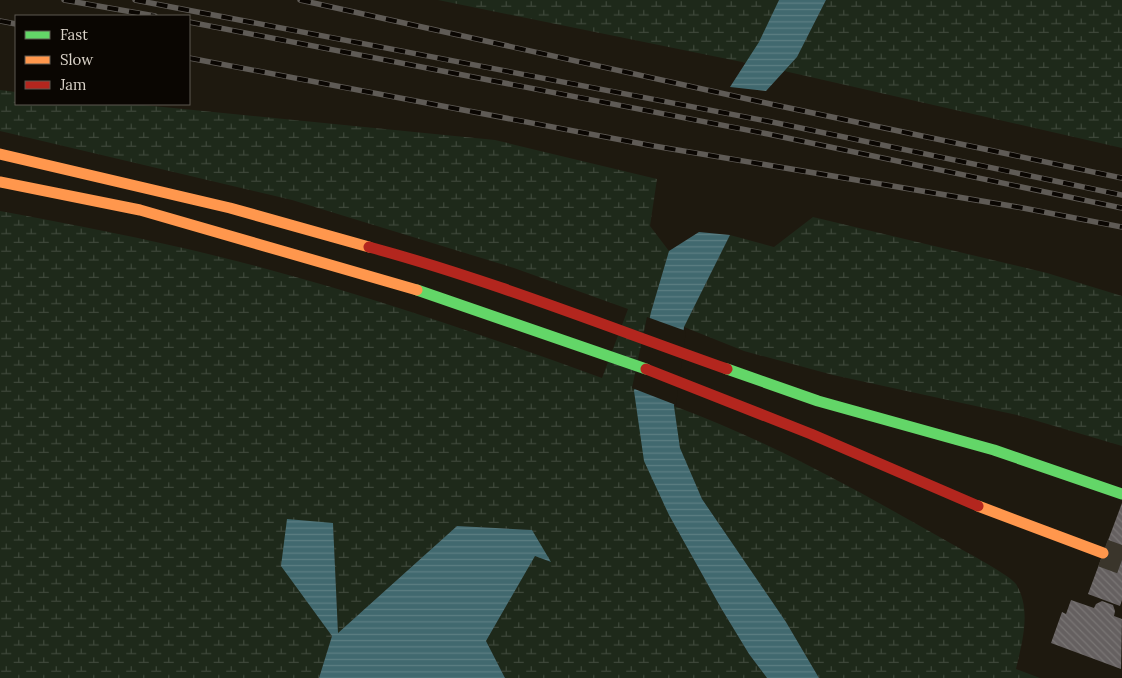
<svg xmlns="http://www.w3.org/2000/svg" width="1122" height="678" viewBox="0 0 1122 678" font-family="Lora,serif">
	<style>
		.wetland { fill: url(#wetland-marsh) }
		.water { fill: url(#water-rules) }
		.pier { fill: #1e190f }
		.building { fill: url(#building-back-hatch) }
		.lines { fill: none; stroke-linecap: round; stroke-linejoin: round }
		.highway-tunnel { stroke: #3a352b; stroke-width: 28; stroke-dasharray: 28 14; stroke-linecap: butt }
		.fast { stroke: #63d668; stroke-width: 11 }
		.slow { stroke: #ff974d; stroke-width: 11 }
		.jam { stroke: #b3261e; stroke-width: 11 }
		.rail-casing { stroke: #5f5b56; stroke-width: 5.5 }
		.rail { stroke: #0a0602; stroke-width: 4; stroke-dasharray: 11; stroke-linecap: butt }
	</style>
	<defs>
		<pattern id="wetland-marsh" width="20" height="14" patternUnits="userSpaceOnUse" patternTransform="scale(1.25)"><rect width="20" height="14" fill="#1e291a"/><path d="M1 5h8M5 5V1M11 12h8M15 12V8" fill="none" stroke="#3e473a"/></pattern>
		<pattern id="water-rules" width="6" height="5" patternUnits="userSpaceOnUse" patternTransform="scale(1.25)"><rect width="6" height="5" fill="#41696f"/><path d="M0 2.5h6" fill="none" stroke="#5c7e82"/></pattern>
		<pattern id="building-back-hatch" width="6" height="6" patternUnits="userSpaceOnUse" patternTransform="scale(1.25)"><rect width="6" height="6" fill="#656060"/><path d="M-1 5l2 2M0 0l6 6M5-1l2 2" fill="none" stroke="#7a7675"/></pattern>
	</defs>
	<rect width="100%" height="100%" fill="#1e190f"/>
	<path class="wetland" d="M438,0h341l-19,42 -13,21z
		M826,0h296v148l-338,-77 13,-14z
		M0,90l16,2v12h117l362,36 162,39 -7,47 19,25 -18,61 18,203 52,93 28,46 18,24h-262l-19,-37 49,-86 15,7 -19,-32 -74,-4 -119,107 -5,-110 -51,43 50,70 -13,42h-319v-467c92,17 184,35 274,60 111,30 220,68 328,107l26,-69 -114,-41 -222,-68 -292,-69z
		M813,217l234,56 75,23v150l-105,-31 -184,-40 -89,-24 -60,-24 46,-92 44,12z
		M674,406c98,36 188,87 278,138 12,7 58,31 64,40 16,26 6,58 0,85l24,9h-221l-33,-56 -84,-123 -22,-50z"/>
	<path class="water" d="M779,0h47l-29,57 -31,34 -36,-4 29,-45z
		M699,232l31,3 -46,92 -10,79 6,42 22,51 84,123 33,56h-52l-18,-24 -28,-46 -52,-93 -25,-54 -10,-70 17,-79 18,-61z
		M287,519l46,4 5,110 119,-107 75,4 19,32 -16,-6 -49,85 19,37h-186l13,-42 -51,-70z"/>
	<path class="pier" d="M647,317l39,14 -10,74 -44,-17z"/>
	<path class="building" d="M1122,503v97l-2,6 -32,-12z
		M1071,600l23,8 2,-4 6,-3 11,4 2,6 -1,5 8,3 -1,50 -70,-26 11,-31 4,2z"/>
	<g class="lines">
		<path class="highway-tunnel" d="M1103,553l19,7"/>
		<path class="fast" d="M417,290l229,79
			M727,369l91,32 176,49 128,44"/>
		<path class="slow" d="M0,154l230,54 139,39
			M0,182l140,28 277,80
			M978,506l125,47"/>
		<path class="jam" d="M369,247c122,33 239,80 358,122
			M646,369l165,65 167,72"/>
		<defs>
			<path id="rail" d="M64,0l91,16
				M135,0l637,122 350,73
				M300,0l475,105 347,73
				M0,21l16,3
				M189,22l579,112 354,74
				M189,58l459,87 375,63 99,19"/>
		</defs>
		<use href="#rail" class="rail-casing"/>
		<use href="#rail" class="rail"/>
	</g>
	<rect x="15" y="15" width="175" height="90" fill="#0a0602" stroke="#5d5851"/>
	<rect x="25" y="31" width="25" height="8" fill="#63d668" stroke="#5d5851"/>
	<text x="60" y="40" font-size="15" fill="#d9d2c8">Fast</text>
	<rect x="25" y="56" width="25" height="8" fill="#ff974d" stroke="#5d5851"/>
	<text x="60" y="65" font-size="15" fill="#d9d2c8">Slow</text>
	<rect x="25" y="81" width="25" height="8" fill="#b3261e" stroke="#5d5851"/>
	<text x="60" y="90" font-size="15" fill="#d9d2c8">Jam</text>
</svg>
